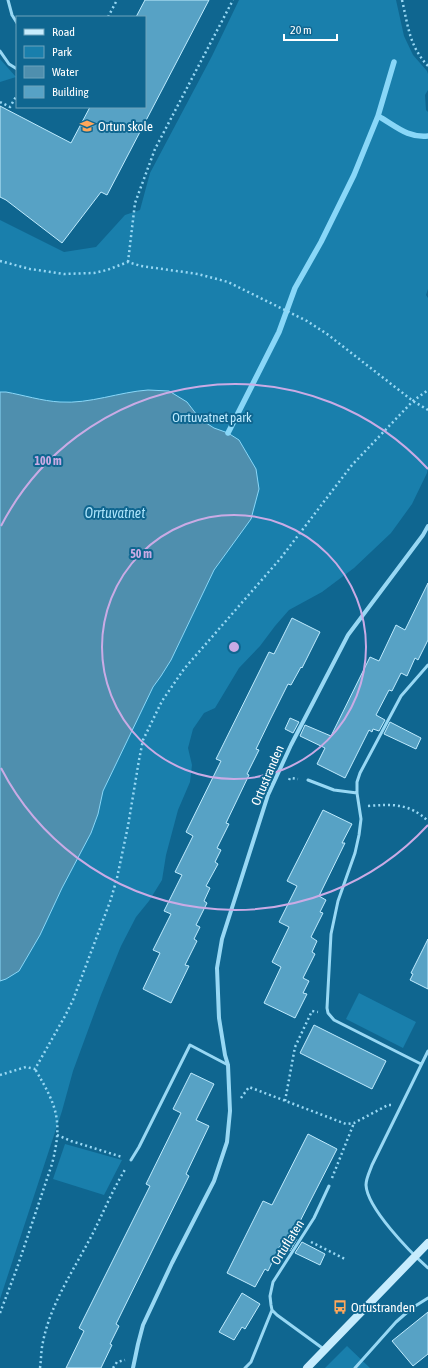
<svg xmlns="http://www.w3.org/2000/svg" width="428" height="1368" viewBox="0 0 428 1368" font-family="'Asap Condensed',sans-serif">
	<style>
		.green { fill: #197fac }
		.water { fill: #4f8fae; stroke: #89d7f8 }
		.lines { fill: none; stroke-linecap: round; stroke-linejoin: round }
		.stream { stroke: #89d7f8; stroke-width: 5.5 }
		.building { fill: #57a2c5; stroke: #bfebfe }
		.path { stroke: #98d8f4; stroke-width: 2.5; stroke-dasharray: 2 3; stroke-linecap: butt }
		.lane { stroke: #98d8f4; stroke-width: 3 }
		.street { stroke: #98d8f4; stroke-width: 4 }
		.secondary { stroke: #c7ecfd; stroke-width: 8 }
		.ring { fill: none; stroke: #caabe5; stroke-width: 2 }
		.labels { text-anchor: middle; stroke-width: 4; stroke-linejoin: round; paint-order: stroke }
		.poi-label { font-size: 13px; fill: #fff; stroke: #0f6690; text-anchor: start }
		.park-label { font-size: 13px; fill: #bfebfe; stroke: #0f6690 }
		.street-label { font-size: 13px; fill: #fff; stroke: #0f6690 }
		.water-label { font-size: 14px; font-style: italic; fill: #ace4fb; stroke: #0f6690 }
		.centre { fill: #caabe5; stroke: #0f6690; stroke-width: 2 }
		.ring-label { font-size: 12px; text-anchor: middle; font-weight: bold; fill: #caabe5; stroke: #0f6690; stroke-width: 4; stroke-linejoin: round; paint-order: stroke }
	</style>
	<rect width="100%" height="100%" fill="#0f6690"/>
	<path class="green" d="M239,0h157l8,36 9,19 14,16 1,3v16l-3,5 1,15 2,2v177l-2,6 2,3v170l-1,5 -15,31 -21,29 -37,35 -32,24 -33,18 -14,16 -15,20 -21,22 -24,40 -11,5 -11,16 -5,19 4,17 -2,17 -12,28 -12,45 -4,25 -13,21 -13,16 -15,29 -20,49 -28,76 -11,40 -62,188v-1079l64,32 32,-5 29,-32 15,-5 10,-37 62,-117z
		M0,59l16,18 -16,5z
		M359,993l57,29 -13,26 -57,-29z
		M65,1144l57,16 -18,35 -51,-16z
		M347,1346l23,22h-45z"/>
	<path class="water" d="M148,390l21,1 18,11 13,17 14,9 14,5 11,7 17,29 3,20 -8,30 -37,51 -43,90 -10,16 -8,11 -50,104 -5,23 -7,19 -29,55 -22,47 -21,36 -13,8 -6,2v-589h6c17,3 36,9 54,10 30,2 59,-10 88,-12z"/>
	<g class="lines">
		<path class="stream" d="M378,116c18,10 29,22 50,20
			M228,433l51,-101 16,-44 26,-46 33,-67 24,-59 16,-54"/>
	</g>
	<path class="building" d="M145,0h64l-102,195 -6,-3 -39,51 -56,-43 -6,-3v-91l71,37 19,-36h55v-90h-9z
		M428,583v57l-10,20 -3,-2 -8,18 -6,-3 -9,18 -3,-1 -13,25 9,5 -6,11 -6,-2 -1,3 -3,-2 -24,48 -28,-14 8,-16 -25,-12 5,-11 26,11 39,-79 9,4 17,-36 9,5z
		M292,618l28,14 -18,36 -1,-1 -10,18 -3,-1 -17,34 -15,31 3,1 -12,24 2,1 -23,48 3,1 -12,24 4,2 -6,12 3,2 -12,22 4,2 -6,13 3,2 -11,22 4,2 -6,12 3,2 -12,24 4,1 -18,37 -28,-14 17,-36 -7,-3 18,-36 -7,-3 18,-36 -7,-3 18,-36 -7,-4 35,-71 -5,-2 53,-107 5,2z
		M290,718l9,4 -6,11 -8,-4z
		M390,722l31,16 -5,11 -32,-15z
		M323,810l29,14 -10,19h3l-26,53 7,4 -6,12 3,1 -12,24 6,4 -5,11 3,2 -12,24 6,3 -6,12 4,1 -12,24 -31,-15 17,-36 -9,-5 17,-35 -10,-5 18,-36 -10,-5z
		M428,939v50l-18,-9 3,-6 -2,-1z
		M314,1025l72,36 -14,28 -72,-36z
		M191,1073l23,11 -18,36 13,6 -23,48 3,2 -73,148 3,2 -9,18 2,1 -11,23h-35l18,-37 -5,-3 71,-142 -4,-2 35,-71 -8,-4z
		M308,1134l29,15 -45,88 5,2 -7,12 -10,-5 -12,25 -3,-2 -10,18 -28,-14 36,-72 9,4z
		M302,1242l23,12 -5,11 -25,-12z
		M242,1293l18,11 -15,25 -3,-2 -8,13 -15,-8z
		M428,1312v42l-15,12 -21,-25z"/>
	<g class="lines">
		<path class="path" d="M402,0c6,25 7,46 26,66
			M108,17l9,-17
			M0,102l10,5 7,-12
			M0,261l30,8 34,5 30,-1 13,-3 21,-8 13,4 57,8 30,8 79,39 20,13 86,67 15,9
			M128,262l7,-59 20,-54 78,-149
			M289,780l1,-2 8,1
			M368,806c24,-2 41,-3 60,15
			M0,1075l26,-8 9,2 30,-53 8,-16 38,-101 6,-21 11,-52 11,-66 4,-20 19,-39 22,-32 96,-110 72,-94 61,-64 15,-11
			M241,1098l8,-11 97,37 8,-1 34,-18h3
			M285,1101l10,-54 17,-36 6,1
			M57,1135l14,6 51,16
			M332,1178l22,-55
			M311,1242l34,17
			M0,1313l17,-45 35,-104c11,-43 5,-58 -17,-95
			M40,1368c1,-7 1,-14 2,-21 7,-42 32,-77 51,-114 11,-22 20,-44 33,-65
			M113,1368l4,-6 8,-2"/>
		<path class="lane" d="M8,0l4,15 5,8
			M0,51l9,13 8,5
			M308,780l26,10 23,3
			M428,1051l-56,114c-2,6 -6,13 -6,20 1,23 44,67 62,83
			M421,1064l-87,-44 -6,-7 -1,-5 4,-74 7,-33 17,-48 4,-18 2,-16 -4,-26v-11l3,-9 41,-77 27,-31
			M131,1160l8,-13 51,-102 38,20
			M325,1350l-48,-35 -5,-5 -1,-5 -1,-9 3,-14 41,-64 15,-32
			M245,1368l6,-6 21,-52
			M355,1368l41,-46 16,-14 16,-10"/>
		<path class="street" d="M133,1368l5,-24 5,-19 29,-62 42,-82 13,-39 3,-31 -2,-46 -3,-10 -6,-37 -2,-50 5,-29 46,-144 23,-50 57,-110 75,-100 5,-9"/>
		<path class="secondary" d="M307,1368l121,-125"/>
	</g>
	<g class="ring">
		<circle cx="234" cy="647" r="132"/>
		<path d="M428 825A263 263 0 0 1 1 768M1 526A263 263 0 0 1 428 469"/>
	</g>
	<defs>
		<symbol id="school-bare" viewBox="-9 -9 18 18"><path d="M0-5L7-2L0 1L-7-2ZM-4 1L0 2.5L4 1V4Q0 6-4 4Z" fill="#ffa75a" stroke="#0f6690" stroke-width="2.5" paint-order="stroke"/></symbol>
		<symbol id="bus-bare" viewBox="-9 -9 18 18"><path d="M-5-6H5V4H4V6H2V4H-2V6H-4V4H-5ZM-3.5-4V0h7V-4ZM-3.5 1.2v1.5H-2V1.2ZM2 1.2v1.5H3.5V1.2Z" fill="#ffa75a" stroke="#0f6690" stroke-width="2.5" paint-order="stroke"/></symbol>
	</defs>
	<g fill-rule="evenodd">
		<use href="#school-bare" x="77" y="116" width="20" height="20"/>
		<use href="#bus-bare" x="330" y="1297" width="20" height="20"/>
	</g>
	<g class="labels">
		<g class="poi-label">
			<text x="98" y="131">Ortun skole</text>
			<text x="351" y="1312">Ortustranden</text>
		</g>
		<g class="park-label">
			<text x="212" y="422">Orrtuvatnet park</text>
		</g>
		<g class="street-label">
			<text transform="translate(267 775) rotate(-67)" y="5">Ortustranden</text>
			<text transform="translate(287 1242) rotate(-58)" y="5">Ortuflaten</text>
		</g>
		<g class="water-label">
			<text x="115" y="518">Orrtuvatnet</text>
		</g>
	</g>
	<circle cx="234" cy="647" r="6" class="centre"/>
	<g class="ring-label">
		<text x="48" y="465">100 m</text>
		<text x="141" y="558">50 m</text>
	</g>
	<rect x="16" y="16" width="130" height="92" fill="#0f6690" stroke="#6fa3bc"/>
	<rect x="24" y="29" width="20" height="6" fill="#c7ecfd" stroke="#6fa3bc"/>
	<text x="52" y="36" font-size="12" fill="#ffffff">Road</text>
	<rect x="24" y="46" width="20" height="12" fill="#197fac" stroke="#6fa3bc"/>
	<text x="52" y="56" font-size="12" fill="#ffffff">Park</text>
	<rect x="24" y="66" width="20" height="12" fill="#4f8fae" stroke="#6fa3bc"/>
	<text x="52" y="76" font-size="12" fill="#ffffff">Water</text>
	<rect x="24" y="86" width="20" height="12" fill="#57a2c5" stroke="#6fa3bc"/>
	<text x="52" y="96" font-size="12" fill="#ffffff">Building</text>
	<path d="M284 34v6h53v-6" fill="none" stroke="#ffffff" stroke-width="2"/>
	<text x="290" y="34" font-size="12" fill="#ffffff" stroke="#0f6690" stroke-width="3" paint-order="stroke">20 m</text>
</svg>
